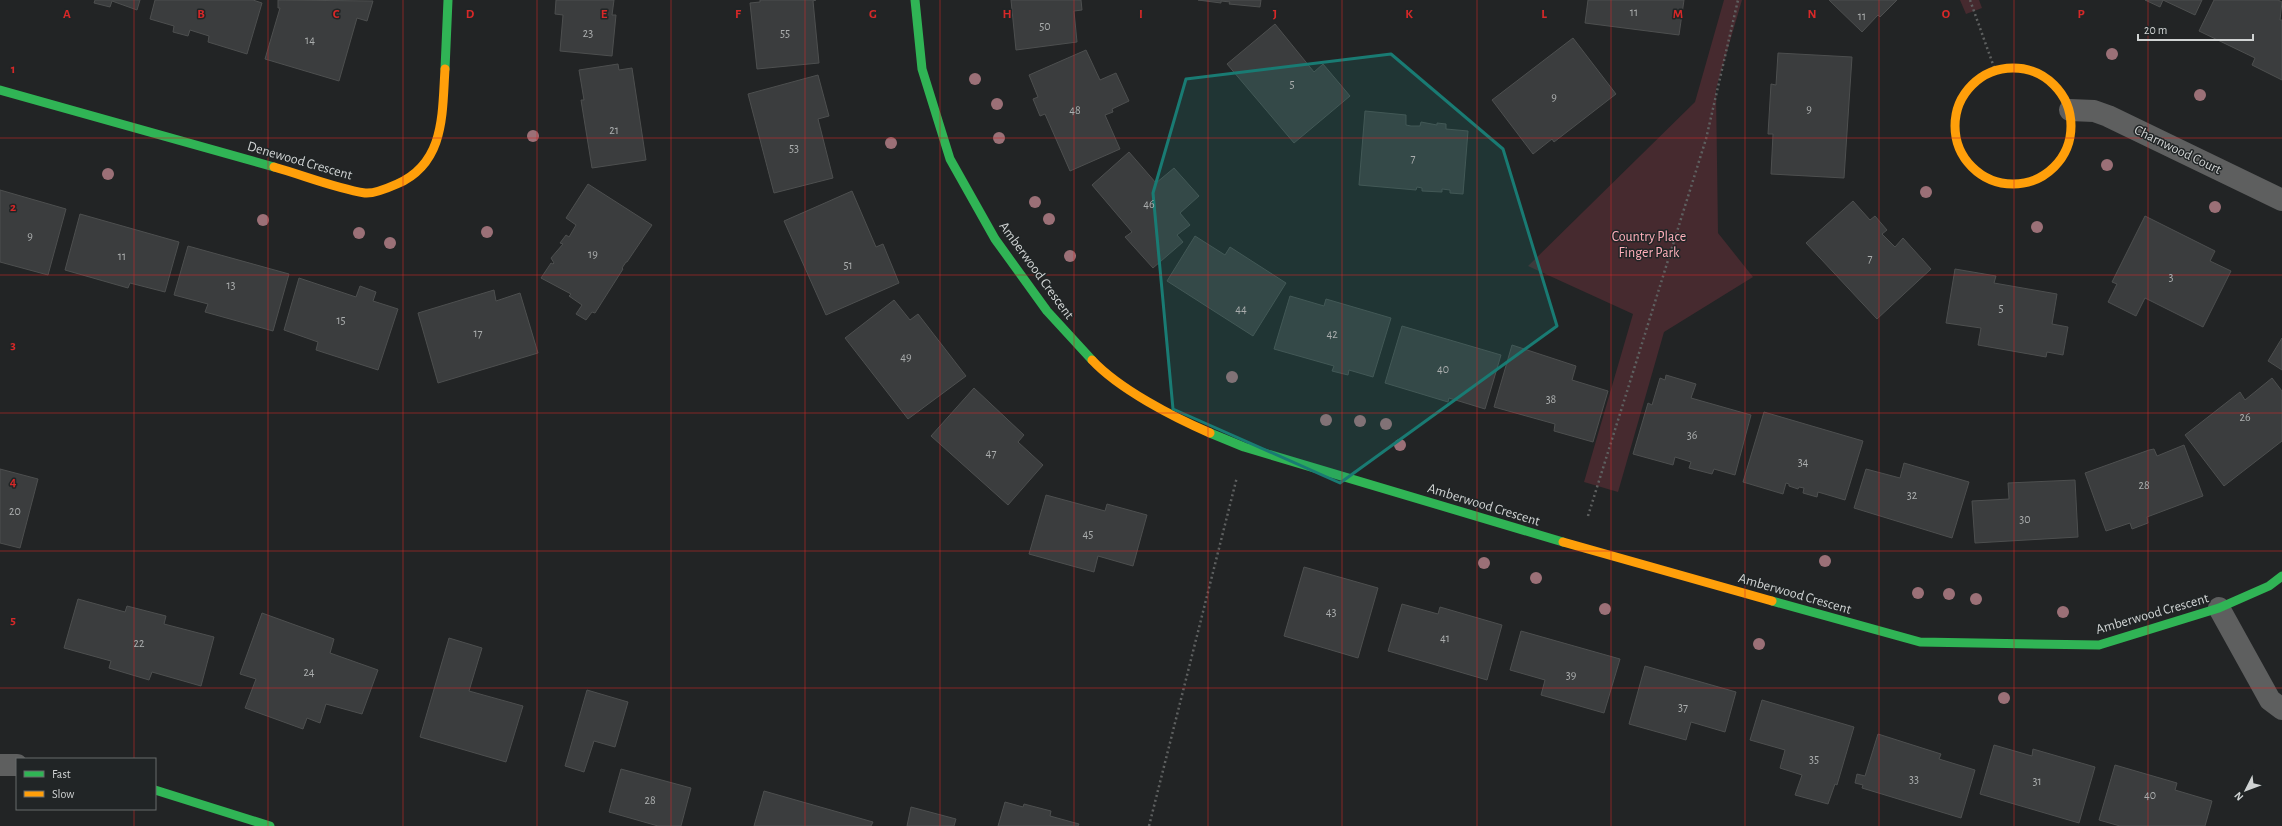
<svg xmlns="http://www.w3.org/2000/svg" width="2282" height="826" viewBox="0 0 2282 826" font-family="'Alegreya Sans',sans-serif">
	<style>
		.green { fill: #462a2f }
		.building { fill: #3b3d3e; stroke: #4d4f4f }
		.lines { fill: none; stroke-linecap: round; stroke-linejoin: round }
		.path { stroke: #5e6060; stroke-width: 2.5; stroke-dasharray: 2 3; stroke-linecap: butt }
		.street { stroke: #5e5f5f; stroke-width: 22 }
		.fast { stroke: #30b455; stroke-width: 9 }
		.slow { stroke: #ff9f0a; stroke-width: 9 }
		.tree { fill: #9b7077 }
		.marked { fill: #197b73; fill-opacity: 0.2; stroke: #197b73; stroke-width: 3; stroke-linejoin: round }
		.grid { fill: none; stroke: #d62828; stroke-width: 1; stroke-opacity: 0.55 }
		.labels { text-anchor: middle; stroke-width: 3; stroke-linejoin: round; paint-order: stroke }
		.number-label { font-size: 12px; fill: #abaeae }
		.street-label { font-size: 14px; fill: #d0d3d3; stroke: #212526 }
		.park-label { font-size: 14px; fill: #feafba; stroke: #212526 }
		.grid-label { font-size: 13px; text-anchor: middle; font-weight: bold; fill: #d62828; stroke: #212526; stroke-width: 3; stroke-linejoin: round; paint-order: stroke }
	</style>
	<rect width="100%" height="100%" fill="#222425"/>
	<path class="green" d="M1724,0h18l-26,89 2,144 35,44 -89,55 -46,160 -34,-10 49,-168 -105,-48 167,-164z
		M1960,0h19l3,8 -16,6z"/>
	<path class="building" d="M95,0h45l-3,10 -25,-9 -2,6 -16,-4z
		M155,0h98l9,3 -15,51 -39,-12 1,-6 -19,-6 -2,6 -15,-4 1,-6 -24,-7z
		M278,0l95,1 -6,20 -10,-3 -18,63 -74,-22 15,-51h-2z
		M556,0h58l-2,15h4l-4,41 -52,-5 3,-36 -8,-1z
		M760,0h56l-3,1 6,62 -62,6 -7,-66 10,-1z
		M1011,0h70l1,10 -8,1 3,31 -61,8z
		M1198,0h63l-1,7 -31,-3 1,-2 -9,-1v2z
		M1588,0h96l-5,35 -94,-12z
		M1829,0h68l-17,17 -2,-2 -16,17z
		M2145,0h18l-3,7z
		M2163,0h39l-7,15z
		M2214,0h64l4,2 -2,18h2v60l-30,-15 3,-7 -56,-27z
		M1275,24l39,48 9,-8 27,32 -56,47 -67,-79z
		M1573,38l43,56 -62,48 -2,-3 -19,15 -41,-54z
		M1086,50l14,30 16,-7 13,28 -17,8 1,3 -8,3 15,34 -50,22 -25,-57 -5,2 -7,-17 5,-2 -9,-22z
		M1778,53l74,4 -8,121 -73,-4 2,-40h-5l3,-50 5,1z
		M618,64l1,6 13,-2 14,92 -54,8 -11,-68h3l-5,-30z
		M818,75l11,41 -11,3 15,59 -59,15 -26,-99z
		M1365,111l41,4v10l5,1h9l1,-4 16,3v-2l9,1v5l22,2 -5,63 -13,-1v-3l-8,-1v3l-20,-1v-3l-5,-1 -1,3 -57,-5z
		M1129,152l27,31 18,-15 25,28 -19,17 10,12 -13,10 6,7 -30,26 -28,-31 7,-5 -40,-47z
		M588,184l64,41 -25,37h-1l-4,6 1,1 -28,44 -3,-1 -6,8 -10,-6 6,-9 -13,-9 2,-2 -30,-16 10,-15 2,1 1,-1 -3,-5 12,-14 -3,-1 6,-8 3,2 7,-12 -10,-7z
		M0,190l66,19 -18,66 -48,-13z
		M852,191l24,56 7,-3 16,39 -73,32 -42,-94z
		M1853,201l17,19 5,-4 12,14 -5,4 13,13 8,-9 28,31 -54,50 -71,-76z
		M80,214l99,28 -14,50 -35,-9 -2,5 -63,-18z
		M2145,216l70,35 -5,10 21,10 -28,56 -58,-29 -9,18 -28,-14 9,-18 -5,-2z
		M1195,236l30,19 5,-8 56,36 -33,53 -86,-55z
		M188,246l101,28 -16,57 -68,-19 3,-8 -34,-9z
		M1955,269l41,7 -2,7 63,11 -5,30 16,3 -5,28 -16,-3 -1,5 -68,-12 3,-17 -35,-5z
		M299,278l57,19 4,-11 16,6 -3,9 25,8 -20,61 -62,-20 2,-8 -34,-12z
		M494,290l2,11 24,-8 18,60 -100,30 -20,-70z
		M1290,296l34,10 2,-7 65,19 -18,59 -24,-7 -1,5 -16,-4 2,-5 -60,-17z
		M894,300l16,20 8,-6 48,62 -58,43 -63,-81z
		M1402,326l99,29 -16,54 -36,-11 -1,4 -63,-19z
		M2282,338v32l-14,-9z
		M1512,345l64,21 -4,14 36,11 -15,51 -39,-11 1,-7 -61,-17z
		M1666,375l30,9 -5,14 60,17 -16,60 -21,-6 -2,5 -23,-6 2,-6 -16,-5 -2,8 -40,-11 15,-51 4,2 8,-27 5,2z
		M2272,378l10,13v50l-58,45 -39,-51 55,-43 5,8z
		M974,388l50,47 -6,7 25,23 -35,40 -77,-69z
		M1764,412l99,29 -18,59 -27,-8 -1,5 -14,-4 1,-5 -5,-1 -1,2 -9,-3v-2l-3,-1 -3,11 -40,-12z
		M2184,445l19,51 -56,21 1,6 -16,6 -2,-6 -24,8 -21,-58 64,-23 5,-1 3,7z
		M1904,463l65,19 -17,56 -98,-30 12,-39 34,9z
		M0,469l38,10 -18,69 -20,-5z
		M2075,480l3,57 -103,6 -3,-42 37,-2 -1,-16z
		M1046,495l59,16 2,-7 40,11 -14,51 -35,-10 -4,16 -65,-18z
		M1304,567l74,21 -20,70 -74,-22z
		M78,599l47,13 2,-6 39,10 -2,8 50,13 -13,49 -49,-14 -3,8 -40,-12 2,-7 -47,-13z
		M1402,604l36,10 2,-7 62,18 -15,55 -99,-29z
		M262,613l72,26 -4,14 48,17 -16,44 -36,-10 -6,19 -13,-5 -4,11 -58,-21 11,-29 -16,-5z
		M1521,631l99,28 -16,54 -63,-18 4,-15 -35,-10z
		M449,638l33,10 -13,43 54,15 -17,56 -86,-25z
		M1645,666l91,26 -11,40 -34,-10 -5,18 -57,-16z
		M587,690l41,12 -13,45 -21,-6 -10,31 -19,-6z
		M1762,700l92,27 -17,58 -2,-1 -7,20 -33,-9 7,-20 -22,-7 5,-18 -35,-10z
		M1878,734l63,20 -2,5 36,11 -14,48 -99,-30 1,-3 -8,-2 2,-9 8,2z
		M1994,745l38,11 1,-7 62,18 -16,56 -99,-29z
		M2115,765l62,18 -2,7 37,11 -7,25h-85l-21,-6z
		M621,769l70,19 -10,38h-23l-49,-14z
		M764,791l109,31 -2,4h-117z
		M1005,802l18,5 1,-3 27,7 -1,5 29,8 -1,2h-80z
		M911,807l45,12 -2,7h-47z"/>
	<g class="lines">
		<path class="path" d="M1970,0l25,70
			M1588,516l118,-377 32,-139
			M1149,826l88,-349"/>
		<path class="street" d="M2070,110l24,1 14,5 174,84
			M2219,608l51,92 12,9
			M0,765h17"/>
		<path class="fast" d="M915,0l7,69 28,90 45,80 52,72 45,49
			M445,69l3,-69
			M0,90l274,77
			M1210,433l34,14 319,95
			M1772,601l148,41 179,3 120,-37 50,-22 13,-10
			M155,790l115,36"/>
		<path class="slow" d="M1955 126a58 58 0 1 1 116 0a58 58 0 1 1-116 0Z
			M274,167c29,8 60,21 91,26 9,1 23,-5 32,-9 48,-21 45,-69 48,-115
			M1092,360c27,29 81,57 118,73
			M1563,542l209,59"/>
	</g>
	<g class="tree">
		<circle cx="2112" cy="54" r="6"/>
		<circle cx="975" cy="79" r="6"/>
		<circle cx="2200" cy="95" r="6"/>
		<circle cx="997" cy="104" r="6"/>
		<circle cx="533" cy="136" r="6"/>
		<circle cx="999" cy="138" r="6"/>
		<circle cx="891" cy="143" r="6"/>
		<circle cx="2107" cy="165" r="6"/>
		<circle cx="108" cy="174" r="6"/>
		<circle cx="1926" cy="192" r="6"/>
		<circle cx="1035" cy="202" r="6"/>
		<circle cx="2215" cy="207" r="6"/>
		<circle cx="1049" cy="219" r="6"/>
		<circle cx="263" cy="220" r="6"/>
		<circle cx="2037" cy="227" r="6"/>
		<circle cx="487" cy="232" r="6"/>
		<circle cx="359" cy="233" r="6"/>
		<circle cx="390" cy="243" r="6"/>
		<circle cx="1070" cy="256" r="6"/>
		<circle cx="1232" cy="377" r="6"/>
		<circle cx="1326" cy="420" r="6"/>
		<circle cx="1360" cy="421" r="6"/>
		<circle cx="1386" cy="424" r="6"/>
		<circle cx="1400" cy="445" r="6"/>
		<circle cx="1825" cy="561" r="6"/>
		<circle cx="1484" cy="563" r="6"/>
		<circle cx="1536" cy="578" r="6"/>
		<circle cx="1918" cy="593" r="6"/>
		<circle cx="1949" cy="594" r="6"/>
		<circle cx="1976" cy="599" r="6"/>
		<circle cx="1605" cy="609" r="6"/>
		<circle cx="2063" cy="612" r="6"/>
		<circle cx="1759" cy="644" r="6"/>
		<circle cx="2004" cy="698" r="6"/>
	</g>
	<path class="marked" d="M1391,54l112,95 54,177 -217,157 -167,-74 -20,-216 33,-114z"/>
	<path class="grid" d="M134,0v759M268,0v826M403,0v826M537,0v826M671,0v826M805,0v826M940,0v826M1074,0v826M1208,0v826M1342,0v826M1477,0v826M1611,0v826M1745,0v826M1879,0v826M2014,0v826M2148,0v826M0,138h2282M0,275h2282M0,413h2282M0,551h2282M0,688h2282M134,809v17"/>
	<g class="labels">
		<g class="number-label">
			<text x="1634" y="16">11</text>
			<text x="1862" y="20">11</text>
			<text x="1045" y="30">50</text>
			<text x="588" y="37">23</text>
			<text x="785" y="37">55</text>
			<text x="310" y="44">14</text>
			<text x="1292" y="88">5</text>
			<text x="1554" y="101">9</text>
			<text x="1809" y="113">9</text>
			<text x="1075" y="114">48</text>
			<text x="614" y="134">21</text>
			<text x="794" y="152">53</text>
			<text x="1413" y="162">7</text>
			<text x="1149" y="208">46</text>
			<text x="30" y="240">9</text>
			<text x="593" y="258">19</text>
			<text x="122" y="260">11</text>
			<text x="1870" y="262">7</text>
			<text x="848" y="269">51</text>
			<text x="2171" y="281">3</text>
			<text x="231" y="289">13</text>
			<text x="2001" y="312">5</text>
			<text x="1241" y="313">44</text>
			<text x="341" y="324">15</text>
			<text x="478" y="337">17</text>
			<text x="1332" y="338">42</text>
			<text x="906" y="361">49</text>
			<text x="1443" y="373">40</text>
			<text x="1551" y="403">38</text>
			<text x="2245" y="421">26</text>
			<text x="1692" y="439">36</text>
			<text x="991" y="457">47</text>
			<text x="1803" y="466">34</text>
			<text x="2144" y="489">28</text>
			<text x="1912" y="499">32</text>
			<text x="15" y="515">20</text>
			<text x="2025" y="523">30</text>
			<text x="1088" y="538">45</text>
			<text x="1331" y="616">43</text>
			<text x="1445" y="642">41</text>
			<text x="139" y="647">22</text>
			<text x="309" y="676">24</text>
			<text x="1571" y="679">39</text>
			<text x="1683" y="711">37</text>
			<text x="1814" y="763">35</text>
			<text x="1914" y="783">33</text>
			<text x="2037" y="785">31</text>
			<text x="2150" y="799">40</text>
			<text x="650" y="804">28</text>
		</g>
		<g class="street-label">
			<text transform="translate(2178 149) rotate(26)" y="5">Charnwood Court</text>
			<text transform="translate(300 160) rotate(16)" y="5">Denewood Crescent</text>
			<text transform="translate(1037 270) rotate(54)" y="5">Amberwood Crescent</text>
			<text transform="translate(1484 504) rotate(17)" y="5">Amberwood Crescent</text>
			<text transform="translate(1795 593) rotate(16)" y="5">Amberwood Crescent</text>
			<text transform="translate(2152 613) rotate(-16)" y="5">Amberwood Crescent</text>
		</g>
		<g class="park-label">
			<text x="1649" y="241">Country Place<tspan x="1649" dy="16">Finger Park</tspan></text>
		</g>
	</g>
	<g class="grid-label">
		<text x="67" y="18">A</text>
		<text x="201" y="18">B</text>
		<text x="336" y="18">C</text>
		<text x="470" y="18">D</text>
		<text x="604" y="18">E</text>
		<text x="738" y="18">F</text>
		<text x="873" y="18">G</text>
		<text x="1007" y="18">H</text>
		<text x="1141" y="18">I</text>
		<text x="1275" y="18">J</text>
		<text x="1409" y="18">K</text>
		<text x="1544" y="18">L</text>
		<text x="1678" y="18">M</text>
		<text x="1812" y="18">N</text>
		<text x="1946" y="18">O</text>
		<text x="2081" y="18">P</text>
		<text x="13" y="73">1</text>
		<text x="13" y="211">2</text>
		<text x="13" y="349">3</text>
		<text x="13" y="486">4</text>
		<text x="13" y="624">5</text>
	</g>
	<rect x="16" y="758" width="140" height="52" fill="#212526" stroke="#676b6b"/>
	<rect x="24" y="771" width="20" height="6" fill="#30b455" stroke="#676b6b"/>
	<text x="52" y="778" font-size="12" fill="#d0d3d3">Fast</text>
	<rect x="24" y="791" width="20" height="6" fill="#ff9f0a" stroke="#676b6b"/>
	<text x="52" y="798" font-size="12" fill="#d0d3d3">Slow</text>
	<g transform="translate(2246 790) rotate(228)" stroke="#212526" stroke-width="3" paint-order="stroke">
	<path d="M0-3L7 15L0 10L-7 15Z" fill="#d0d3d3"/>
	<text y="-6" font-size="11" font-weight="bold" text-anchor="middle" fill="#d0d3d3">N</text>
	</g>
	<path d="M2138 34v6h115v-6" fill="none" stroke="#d0d3d3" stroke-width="2"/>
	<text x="2144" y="34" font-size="12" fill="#d0d3d3" stroke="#212526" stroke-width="3" paint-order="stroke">20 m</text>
</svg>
